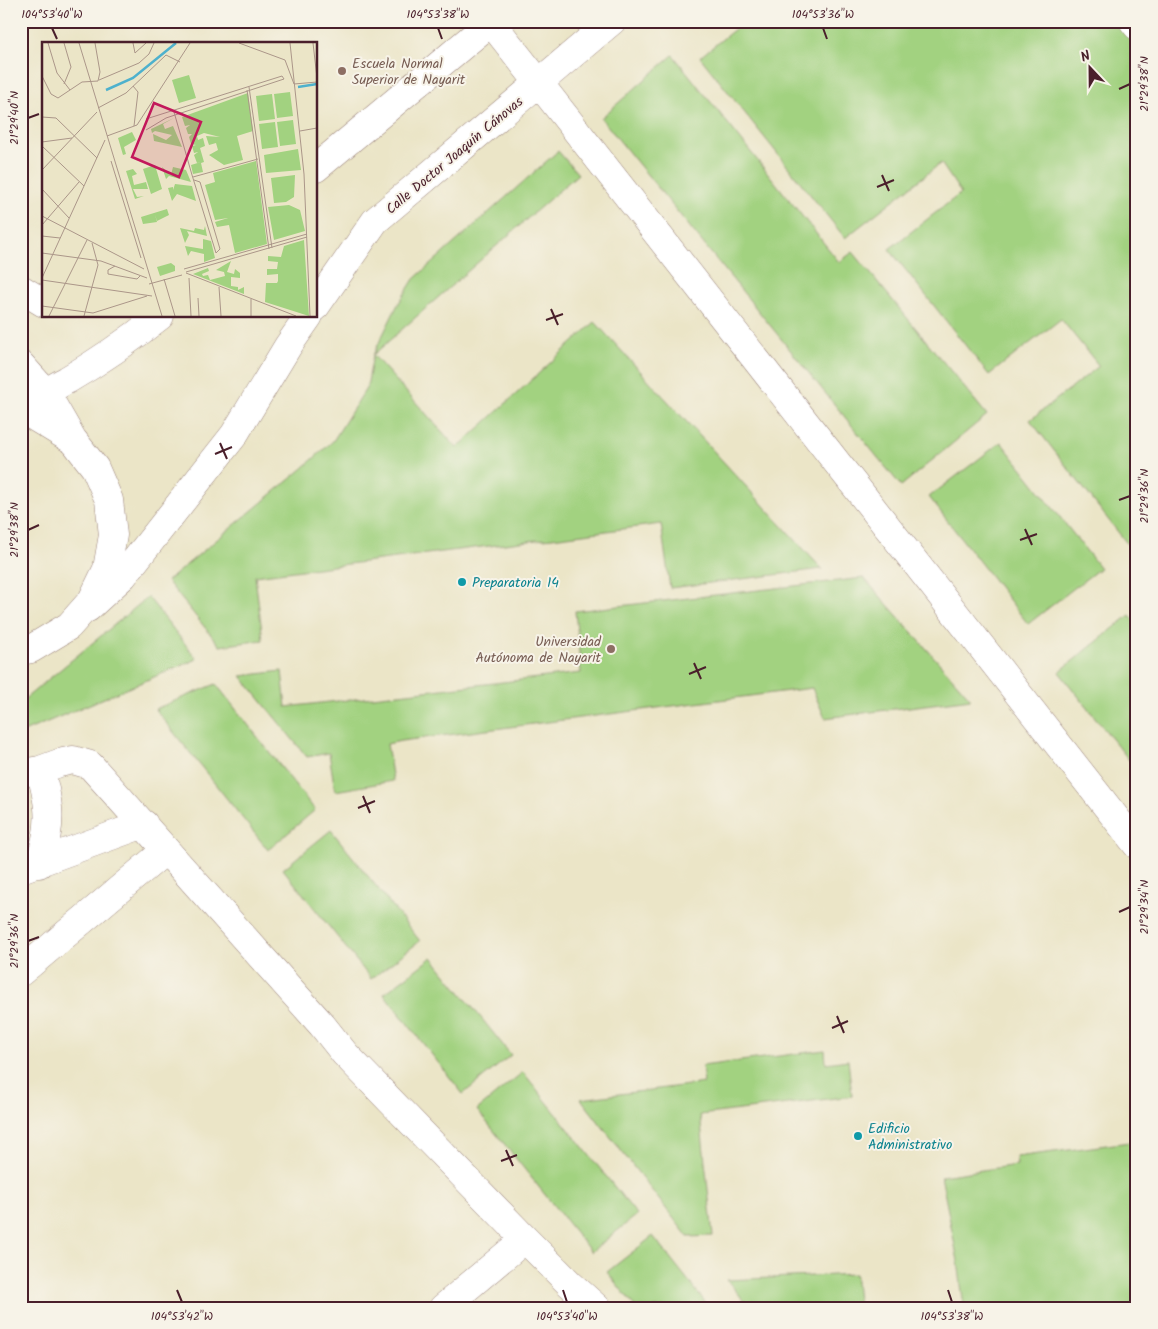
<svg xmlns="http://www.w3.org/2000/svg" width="1158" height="1329" viewBox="0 0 1158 1329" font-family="Kalam,sans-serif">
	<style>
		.green { fill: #a2d280; stroke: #767856 }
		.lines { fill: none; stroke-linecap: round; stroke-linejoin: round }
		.minor-casing { stroke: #9a8279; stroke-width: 29 }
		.major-casing { stroke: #9a8279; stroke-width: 29 }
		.minor { stroke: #fff; stroke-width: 28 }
		.major { stroke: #fff; stroke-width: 28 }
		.ticks { fill: none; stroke: #4a1f2b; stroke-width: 2 }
		.education-dot { fill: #8d6e63; stroke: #f7f3e8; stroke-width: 2 }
		.culture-dot { fill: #0f9aa8; stroke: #f7f3e8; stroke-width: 2 }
		.labels { text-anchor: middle; stroke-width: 4; stroke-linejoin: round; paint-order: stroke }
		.education-label { font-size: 14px; fill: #785e54; stroke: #f7f3e8; text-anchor: start }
		.street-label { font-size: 14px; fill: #4a1f2b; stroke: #f7f3e8 }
		.culture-label { font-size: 14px; fill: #0d838f; stroke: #f7f3e8; text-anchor: start }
		.inset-river { fill: none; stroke: #4eb1cd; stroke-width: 2.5 }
		.inset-road { fill: none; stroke: #ab9689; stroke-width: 1 }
		.view { fill: #c2185b; fill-opacity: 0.15; stroke: #c2185b; stroke-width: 2.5 }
		.inset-edge { fill: none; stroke: #4a1f2b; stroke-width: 2.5 }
		.neatline { fill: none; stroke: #4a1f2b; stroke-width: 2 }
		.ticks-label { font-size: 12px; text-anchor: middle; fill: #4a1f2b }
	</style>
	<rect width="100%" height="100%" fill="#f7f3e8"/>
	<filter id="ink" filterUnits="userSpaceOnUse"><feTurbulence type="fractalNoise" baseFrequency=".02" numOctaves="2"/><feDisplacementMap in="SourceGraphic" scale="10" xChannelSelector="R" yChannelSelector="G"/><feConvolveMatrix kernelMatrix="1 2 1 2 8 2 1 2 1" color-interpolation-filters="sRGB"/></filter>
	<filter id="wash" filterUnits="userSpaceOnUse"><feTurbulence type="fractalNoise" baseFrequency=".0096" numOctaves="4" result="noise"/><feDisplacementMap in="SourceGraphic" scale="20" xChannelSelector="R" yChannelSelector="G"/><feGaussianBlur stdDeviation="1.12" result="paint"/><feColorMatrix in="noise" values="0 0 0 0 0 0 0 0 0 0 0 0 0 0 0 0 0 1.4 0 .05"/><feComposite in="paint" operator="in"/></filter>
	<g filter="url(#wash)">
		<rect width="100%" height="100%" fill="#ebe5c7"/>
		<path class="green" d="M745,21h392v519l-8,6 -99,-126 69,-54 -38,-47 -72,56 -100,-126 72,-56 -20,-30 -96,75 -145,-181z
			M673,55l166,207 14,-10 134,163 -86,71 -300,-368z
			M558,151l20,23 -205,181 84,93 138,-126 227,247 -152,19 -9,-64 -406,52 8,64 -43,6 -53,-65 135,-112 31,-28 34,-54 6,-32 24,-49 17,-27z
			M1001,442l99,126 -72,56 -99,-127z
			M864,578l107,121 -146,19 -13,-30 -411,53 -14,3 6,37 -58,10 -6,-38 -22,4 -66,-81 41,-5 4,36 295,-34 -6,-62z
			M148,597l49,62 -176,74v-31z
			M1130,615l7,8v147l-78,-98z
			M216,684l99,126 -47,40 -113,-141z
			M331,830l89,111 -49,38 -88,-110z
			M432,957l79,98 -48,39 -79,-100z
			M825,1050l1,13 22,-3 4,36 -152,19 13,121 -25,1 -107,-138 123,-16 -2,-17z
			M523,1072l114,143 -46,37 -114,-142z
			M1137,1141v167h-173l-6,-47 -17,-85 76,-11 -1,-8z
			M653,1236l57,72h-74l-29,-36z
			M855,1274l4,34h-109l-23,-28z"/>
	</g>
	<g filter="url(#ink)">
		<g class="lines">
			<defs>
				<path id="minor" d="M1133,21l4,5
					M491,22l646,823
					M316,168l176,-147
					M21,289l23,14
					M316,306l59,-85 237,-200
					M21,401c18,-3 31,-13 46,-21 33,-19 63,-40 93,-64
					M88,608l35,-32 111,-141 54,-89 21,-30
					M21,773l19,-3 19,-7 14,-3 17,5 232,260 23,29 180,185 45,45 27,24
					M39,864c13,-38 12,-56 1,-94
					M21,869l123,-45
					M21,972l145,-122
					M443,1308l82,-69"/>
				<path id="major" d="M21,365l25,28 27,47
					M21,413h7l46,28 21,27 14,32 4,35 -6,34 -15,31 -23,26 -38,23 -10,2"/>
			</defs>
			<use href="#minor" class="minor-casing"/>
			<use href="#major" class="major-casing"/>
			<use href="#minor" class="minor"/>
			<use href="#major" class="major"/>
		</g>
	</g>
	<path class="ticks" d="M52,28l5,11M438,28l4,11M823,28l4,11M1119,89l11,-5M28,118l11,-4M882,175l7,16M877,187l17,-7M551,309l7,16M546,320l17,-6M220,443l7,16M215,454l17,-7M1119,500l11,-4M1025,529l7,16M28,530l11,-5M1020,540l17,-6M694,663l7,16M689,674l17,-7M363,796l7,17M358,808l17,-7M1119,912l11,-5M28,941l11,-4M837,1016l7,17M832,1028l16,-7M506,1150l7,16M501,1161l16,-6M177,1290l5,12M563,1290l4,12M948,1290l4,12"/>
	<g class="education-dot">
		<circle cx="342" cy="71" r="5"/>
		<circle cx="611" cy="649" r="5"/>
	</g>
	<g class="culture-dot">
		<circle cx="462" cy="582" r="5"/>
		<circle cx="858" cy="1136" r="5"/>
	</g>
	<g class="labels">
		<g class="education-label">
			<text x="352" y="68">Escuela Normal<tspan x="352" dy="16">Superior de Nayarit</tspan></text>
			<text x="601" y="646" text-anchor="end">Universidad<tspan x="601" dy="16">Autónoma de Nayarit</tspan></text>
		</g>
		<g class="street-label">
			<text transform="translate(454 155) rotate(-40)" y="5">Calle Doctor Joaquín Cánovas</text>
		</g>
		<g class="culture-label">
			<text x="472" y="587">Preparatoria 14</text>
			<text x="868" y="1133">Edificio<tspan x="868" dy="16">Administrativo</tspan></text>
		</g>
	</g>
	<g transform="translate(42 42)">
		<rect width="275" height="275" fill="#ebe5c7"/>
		<path d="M147,33l7,23 -17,5 -7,-23zM248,50l3,24 -16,2 -3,-24zM206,51l5,38 -16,5 6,24 -19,5 -15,-10 9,-5 -2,-7 -7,2 -3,-9 14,1 -16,-4 -7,3 1,4 5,-2 2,8 -5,2 4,14 -3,1 2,9 -10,2 -2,-9 10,-3 -4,1 -3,-8 4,-3 -4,1 -2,-7 4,-1 -5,-1 -2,-7 3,-3h-4l-2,-6 4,-3 -5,1 -3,-9zM230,52l3,25 -16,2 -3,-25zM132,76l-11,6 2,5 8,-3 9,21 -28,-6 -1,-7 13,6 6,-5 -17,-4 -3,2 -1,-4zM251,78l3,24 -16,2 -3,-24zM233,80l3,25 -16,2 -3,-25zM90,90l4,8 -12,7 2,7 -3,1 -5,-17zM256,107l3,21 -35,3 -2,-18zM214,119l11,83 -32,9 -6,-28 -12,2 -2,-5 13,-4 -13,2 -10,-35 10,-3 -2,-9zM113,123l7,24 -11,5 -8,-25zM120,125l9,8 2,-8 13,3 5,12 -22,-6 -3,3zM91,127l4,5 -5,2 2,9 12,-3 2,7h-15l4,8 7,-1 -9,3 -9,-28zM253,133l-1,22 -8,5 -12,1 -3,-25zM133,142l17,2 4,15 -19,-7 -5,7 -4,-13 5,-1v3zM247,163l11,5 5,21 -31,9 -6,-33zM125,167l2,6 -12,6 -2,-6 2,7 -14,2 -2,-7zM163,184l2,10 -20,-5 2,4 -4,8 -5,-15 14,3 1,-3 9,2zM161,197l8,2 4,17 -11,4v-8l-13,-3 -3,5 -3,-10 18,3zM262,198l5,76 -44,-14 1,-19h11l1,-2v-7l-11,1v-6h10l1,-7 -10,-1v-5l13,1 3,-11zM189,219l-4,11 7,2 1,-5 5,4v5l-9,-1v9l7,1v3l6,-3v7l-51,-20 15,-6 1,3 -7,3 1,2 5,-1 2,5 15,-4 -1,-4 -8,-2zM129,221l4,3v5l-15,5 -3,-9z" fill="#a2d280"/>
		<path class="inset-river" d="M256,45l19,-3M64,48l27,-12 43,-35"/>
		<path class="inset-road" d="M6,1l9,30 13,17M37,1l83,273M91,1l2,10 11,-10M197,1l46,17 9,24 23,-2M248,1l14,131 6,142M271,1l4,35M0,34l9,18 7,4 24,-16 16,-1 2,-9 -5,-29M57,38l40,-17 10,-9 5,-11M22,42l7,-17 -7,-24M91,44l5,6 -4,34M207,45l23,161M205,48l22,159M56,66l28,-15 40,-38 14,7M132,70l18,63 24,78 4,-4 -20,-67 -6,-2M0,75l14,1 41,40M104,77l136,-43M104,88l20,-12 118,-39 -2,-3M258,89l17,-3M65,94l30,-11 53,-82M0,100l30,-4M0,104l42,40M69,119l30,97M0,128l55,-58M151,135l65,-18M0,147l27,29M0,174l102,53M0,183l37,-43M0,194l18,2M0,211l59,8 46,17M73,224l-7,4v4l29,5 3,-3M142,227l123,-35M144,230l121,-35M144,231l110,43M0,236l63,-138M147,236l2,38M122,237l11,37M0,238l110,16M107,242l33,-9M177,245l2,29M156,256l1,18M209,257v17M0,264l51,7 54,-17M7,274l38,-76M42,274l14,-51 -6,-22"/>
		<path class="view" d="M112,61l47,19 -22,55 -47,-20z"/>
		<rect width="275" height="275" class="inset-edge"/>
	</g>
	<rect width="1158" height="1329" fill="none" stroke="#f7f3e8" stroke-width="55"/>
	<g transform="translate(1090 68) rotate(338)" stroke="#f7f3e8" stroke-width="4" paint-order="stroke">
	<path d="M0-4L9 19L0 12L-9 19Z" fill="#4a1f2b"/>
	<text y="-8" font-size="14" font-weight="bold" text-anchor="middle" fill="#4a1f2b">N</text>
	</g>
	<rect x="28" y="28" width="1102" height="1274" class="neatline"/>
	<g class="ticks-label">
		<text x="52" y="18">104°53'40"W</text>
		<text x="438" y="18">104°53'38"W</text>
		<text x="823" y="18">104°53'36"W</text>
		<text transform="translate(1144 84) rotate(-90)" y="4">21°29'38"N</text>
		<text transform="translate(14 118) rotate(-90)" y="4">21°29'40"N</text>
		<text transform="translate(1144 496) rotate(-90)" y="4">21°29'36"N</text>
		<text transform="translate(14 530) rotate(-90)" y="4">21°29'38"N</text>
		<text transform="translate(1144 907) rotate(-90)" y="4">21°29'34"N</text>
		<text transform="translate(14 941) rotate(-90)" y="4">21°29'36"N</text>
		<text x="182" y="1320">104°53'42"W</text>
		<text x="567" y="1320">104°53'40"W</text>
		<text x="952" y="1320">104°53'38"W</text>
	</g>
</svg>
